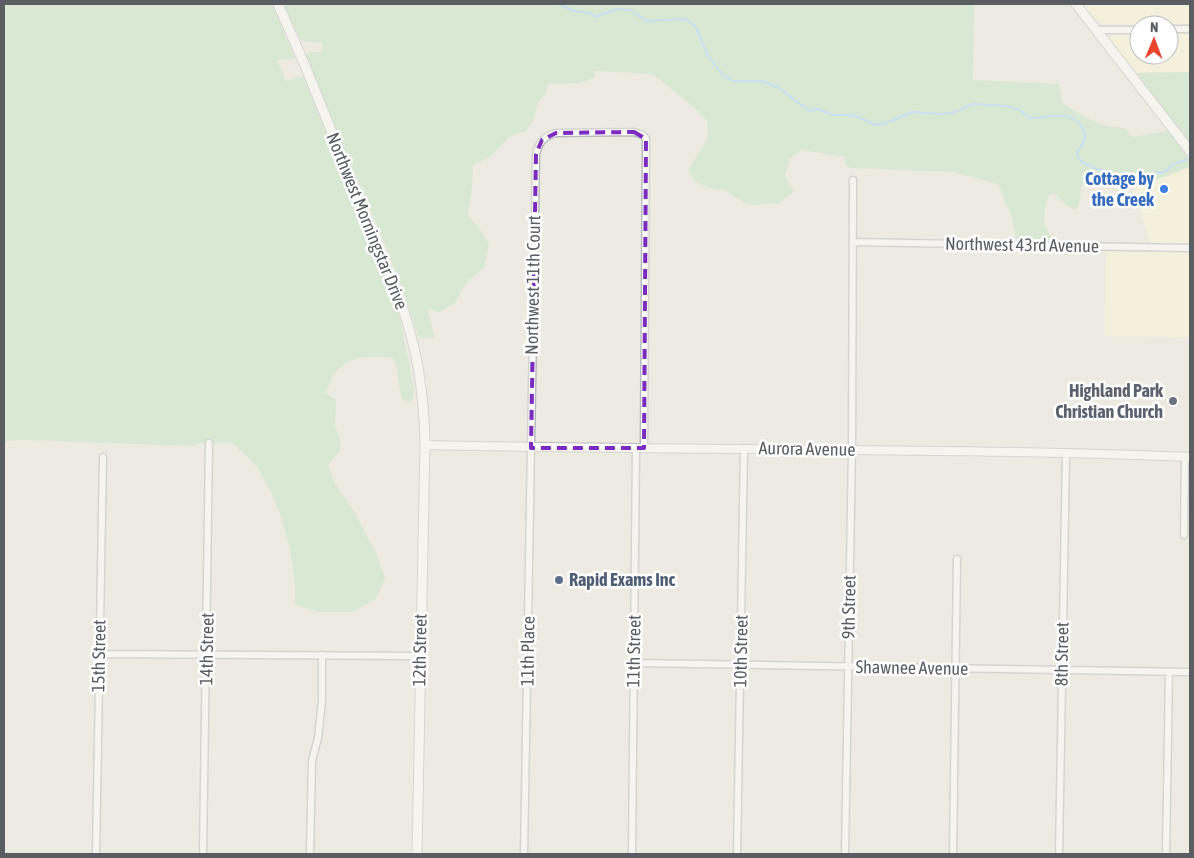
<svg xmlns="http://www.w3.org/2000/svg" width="1194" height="858" viewBox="0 0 1194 858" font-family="'Asap Condensed',sans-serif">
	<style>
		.commercial { fill: #fdf6d6 }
		.green { fill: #bee5c0 }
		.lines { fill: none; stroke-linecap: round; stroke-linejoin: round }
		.stream { stroke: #a0d0fe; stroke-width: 2 }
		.minor-casing { stroke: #b7b9be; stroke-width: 9 }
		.tertiary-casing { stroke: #b7b9be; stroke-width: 10 }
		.secondary-casing { stroke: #b7bac0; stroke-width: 11 }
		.minor { stroke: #fff; stroke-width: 6 }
		.tertiary { stroke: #fff; stroke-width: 8 }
		.secondary { stroke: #fff; stroke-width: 9 }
		.marked { fill: none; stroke: #7b2cbf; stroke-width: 4; stroke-dasharray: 10 6; stroke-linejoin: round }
		.shop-dot { fill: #3f7fe0; stroke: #fff; stroke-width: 2 }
		.worship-dot { fill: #6b7280; stroke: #fff; stroke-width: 2 }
		.service-dot { fill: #5c6f8a; stroke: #fff; stroke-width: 2 }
		.labels { text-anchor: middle; stroke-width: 5; stroke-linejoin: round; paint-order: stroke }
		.shop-label { font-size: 18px; font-weight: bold; fill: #366cbe; stroke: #fff; text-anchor: end }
		.street-label { font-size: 18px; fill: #5a5d62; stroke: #fff }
		.worship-label { font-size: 18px; font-weight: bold; fill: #5b616d; stroke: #fff; text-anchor: end }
		.service-label { font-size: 18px; font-weight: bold; fill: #4e5e75; stroke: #fff; text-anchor: start }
	</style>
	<rect width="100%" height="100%" fill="#edebe1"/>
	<path class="commercial" d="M1081,4h109v20h-85l-12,-4z
		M1169,32h21v40l-57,1 -21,-28 -2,-6 3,-4 12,-2h14v22h30z
		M1190,158v179l-85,-1 1,-90 46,1 -22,-70z"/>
	<path class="green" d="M4,4h268l23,55 -18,1 9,21 17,-5 97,242 14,72 -2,12h-5l-6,-4 -4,-31 -4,-9c-11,-2 -38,-2 -48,5 -9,7 -16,19 -19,30l10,7 -1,26 6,17 -2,9 -11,13 7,19 19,27 22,43 9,24 -9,21 -25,13h-32l-24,-7c2,-42 -13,-99 -36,-135 -7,-10 -18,-19 -27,-27h-30l-10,3 -169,-6 -17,1 -2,16z
		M284,4h692l-2,2 -1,74 86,4 3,19c13,8 26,16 39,21 14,6 22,-2 32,13l35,-6 22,29v7c-17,6 -35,15 -53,17 -17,1 -35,-3 -52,-5 -7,9 -2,21 -9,31l-9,-4 -13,-13 -5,2c-3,9 -7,24 -3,33 2,4 5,6 5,11h-35l-4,-22 -14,-33 -45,-12 -103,-4 -4,-3 -1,-8 -44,-7 -11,9 -5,17 9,15 -14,12 -25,2 -11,-2 -17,-12 -18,-3 -15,-7 -6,-11 20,-31 -1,-18 -13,-14 -42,-33 -58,-3 2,5c-14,10 -32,7 -49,8l-1,10 -8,8 -4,17 -8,12 -16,5 -20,21 -17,8 -1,22 -4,28 12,14 9,15 -5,23 -19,17 -10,19 -15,9 -13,-3 8,29h-11l-6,-2c-29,-96 -77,-185 -111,-280l2,-4h13l1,-9 -22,-2z
		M1190,72v71l-26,-34 -31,-36z"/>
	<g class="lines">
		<path class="stream" d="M559,4l15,7 17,2 5,4 20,-8 14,1 16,11 40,-2 10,8 12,29 16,20 9,5h29l17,7 30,23 9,-2 15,6h20l23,10 13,-3 23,-10 28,2 12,-1 21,-9 33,2 12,3 12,9c17,0 41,-9 52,9 6,9 1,18 -5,25 0,3 1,5 3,8 6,7 41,17 51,17 12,1 22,-5 34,-5l9,-8 13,-5"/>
		<defs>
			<path id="minor" d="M1169,29h21
				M1095,30h44
				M854,242l336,6
				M1184,535l1,-78
				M99,654l321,2
				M634,663l556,9
				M96,854l7,-397
				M203,854l6,-411
				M310,854l2,-93 6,-23 4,-37v-46
				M524,854l12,-700c3,-12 8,-18 20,-21l78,-1 9,3 3,4 -2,309
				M632,854l4,-406
				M737,854l7,-406
				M845,854l7,-405 1,-269
				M953,854l4,-295
				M1059,854l7,-401
				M1166,854l3,-182"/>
			<path id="tertiary" d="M425,445c255,6 510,2 765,12"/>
			<path id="secondary" d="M278,4l28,64 97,241c15,43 21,88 22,133l-8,412
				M1076,4l114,147"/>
		</defs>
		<use href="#minor" class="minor-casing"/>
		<use href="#tertiary" class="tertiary-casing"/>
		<use href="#secondary" class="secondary-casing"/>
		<use href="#minor" class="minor"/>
		<use href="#tertiary" class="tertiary"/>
		<use href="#secondary" class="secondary"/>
	</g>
	<path d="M0 0H1194V858H0ZM634,132l12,7 -2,309h-113l5,-294 6,-14 14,-7z" fill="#edebe1" fill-opacity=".55" fill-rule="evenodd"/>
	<path class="marked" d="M634,132l12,7 -2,309h-113l5,-294 6,-14 14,-7z"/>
	<circle class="shop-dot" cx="1164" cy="189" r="5"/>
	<circle class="worship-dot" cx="1173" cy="401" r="5"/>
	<circle class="service-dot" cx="559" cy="580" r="5"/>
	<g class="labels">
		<g class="shop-label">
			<text x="1154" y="185">Cottage by<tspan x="1154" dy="21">the Creek</tspan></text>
		</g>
		<g class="street-label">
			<text transform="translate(367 221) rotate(68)" y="6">Northwest Morningstar Drive</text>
			<text transform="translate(1022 245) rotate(1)" y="6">Northwest 43rd Avenue</text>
			<text transform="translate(533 285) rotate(-89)" y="6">Northwest 11th Court</text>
			<text transform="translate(807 449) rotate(1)" y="6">Aurora Avenue</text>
			<text transform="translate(849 607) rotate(-89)" y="6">9th Street</text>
			<text transform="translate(207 649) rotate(-89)" y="6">14th Street</text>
			<text transform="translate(420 650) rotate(-89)" y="6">12th Street</text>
			<text transform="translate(528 651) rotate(-89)" y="6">11th Place</text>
			<text transform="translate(634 651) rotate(-89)" y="6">11th Street</text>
			<text transform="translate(741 651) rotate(-89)" y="6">10th Street</text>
			<text transform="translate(1062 654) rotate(-89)" y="6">8th Street</text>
			<text transform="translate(99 656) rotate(-89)" y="6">15th Street</text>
			<text transform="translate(912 668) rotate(1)" y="6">Shawnee Avenue</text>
		</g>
		<g class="worship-label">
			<text x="1163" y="397">Highland Park<tspan x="1163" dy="21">Christian Church</tspan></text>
		</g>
		<g class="service-label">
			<text x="569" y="586">Rapid Exams Inc</text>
		</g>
	</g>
	<rect width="1194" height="858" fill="none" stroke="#5a5d62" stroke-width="10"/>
	<g transform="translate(1154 40) rotate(1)"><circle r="24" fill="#ffffff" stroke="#bdbec0"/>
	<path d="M0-4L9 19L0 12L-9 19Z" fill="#e8452c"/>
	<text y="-8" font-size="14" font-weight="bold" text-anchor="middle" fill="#5a5d62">N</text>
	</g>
</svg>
